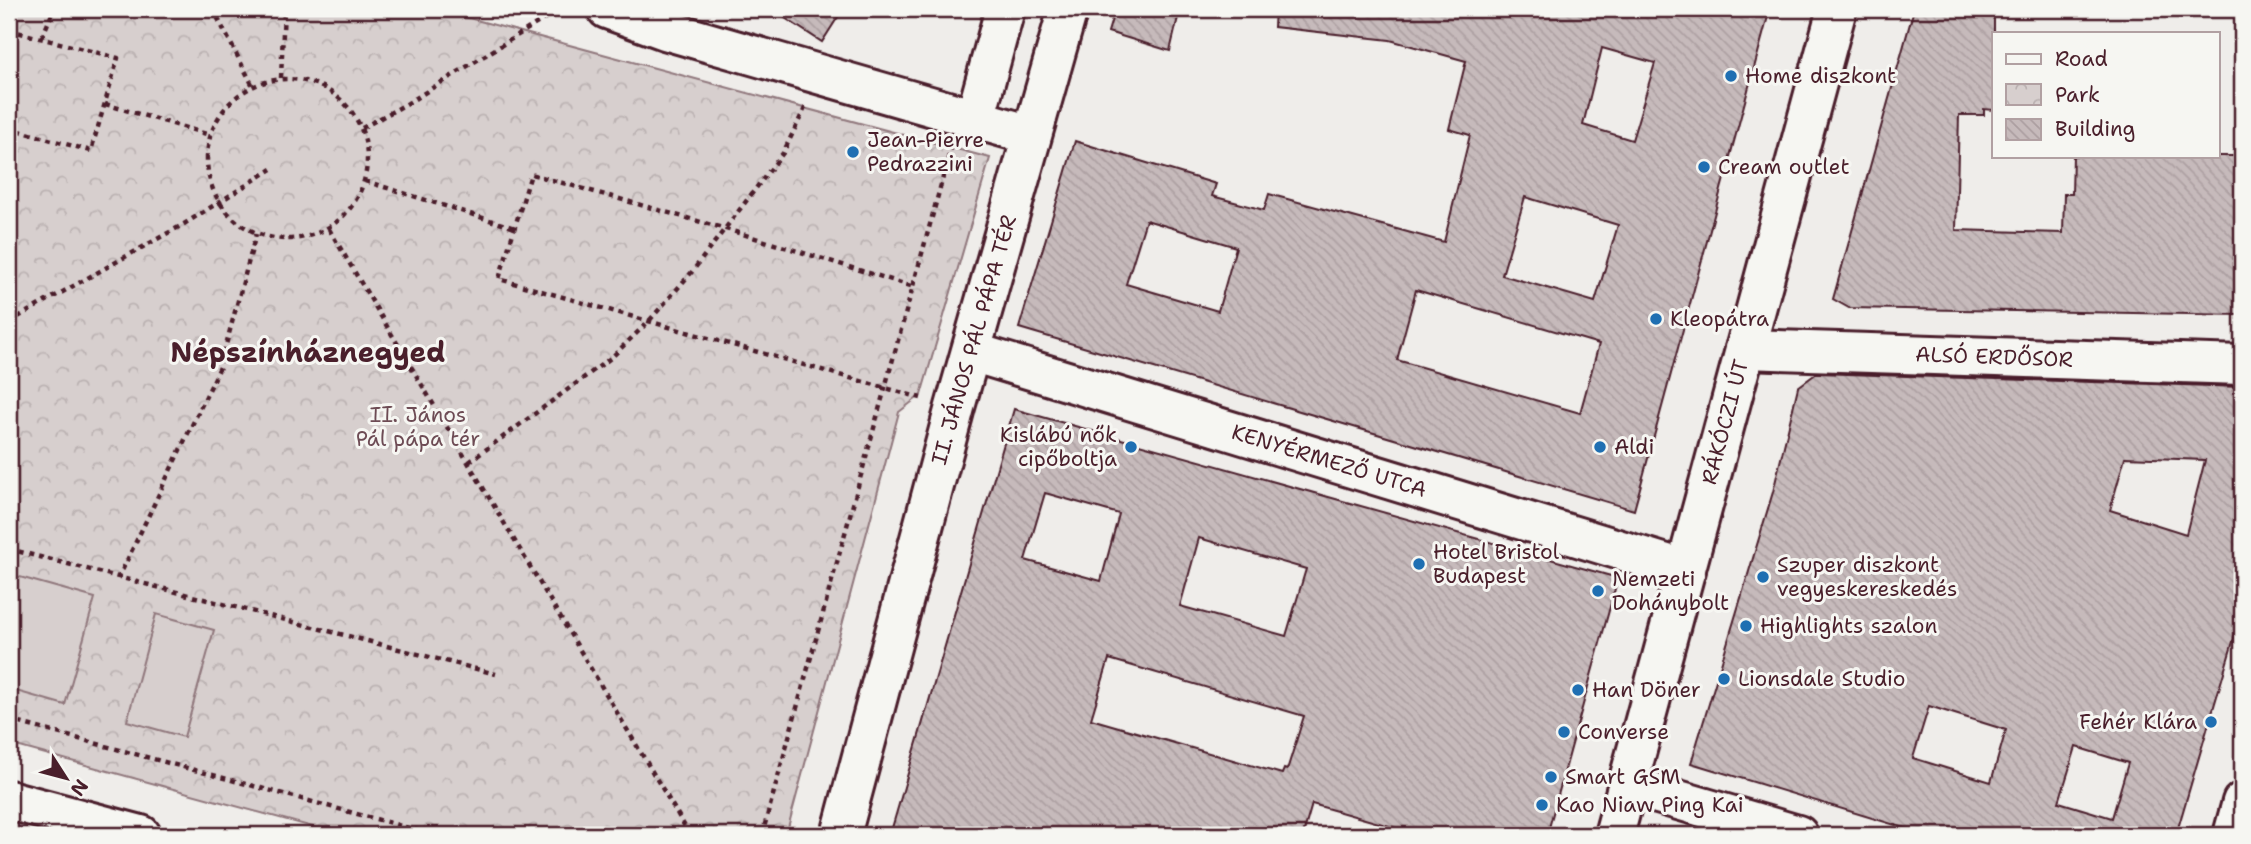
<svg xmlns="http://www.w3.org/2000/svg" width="2251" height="844" viewBox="0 0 2251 844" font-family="'Shantell Sans',sans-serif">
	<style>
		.park { fill: url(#park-crowns); stroke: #90777c; stroke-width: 2 }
		.pitch { fill: #d7cfce; stroke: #90777c; stroke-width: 2 }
		.building { fill: url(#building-back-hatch); stroke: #4a1f2b; stroke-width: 2; fill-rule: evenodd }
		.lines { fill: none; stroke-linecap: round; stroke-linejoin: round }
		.minor-casing { stroke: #4a1f2b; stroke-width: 44 }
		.major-casing { stroke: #4a1f2b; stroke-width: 44 }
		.path { stroke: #4a1f2b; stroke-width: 4.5; stroke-dasharray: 5 5; stroke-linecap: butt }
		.minor { stroke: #f6f6f2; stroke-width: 38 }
		.major { stroke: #f6f6f2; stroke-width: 38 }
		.poi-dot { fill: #1f6fb2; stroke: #f6f6f2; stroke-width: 2.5 }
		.labels { text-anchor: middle; stroke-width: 6; stroke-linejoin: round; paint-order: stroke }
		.poi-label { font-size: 21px; fill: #4a1f2b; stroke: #f6f6f2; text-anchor: start }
		.street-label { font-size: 21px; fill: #4a1f2b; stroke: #f6f6f2 }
		.park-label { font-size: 21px; fill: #6d4b54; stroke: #f6f6f2 }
		.district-label { font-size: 28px; font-weight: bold; fill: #4a1f2b; stroke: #f6f6f2 }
	</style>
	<defs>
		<pattern id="park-crowns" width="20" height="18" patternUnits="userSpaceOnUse" patternTransform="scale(1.75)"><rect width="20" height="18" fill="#d7cfce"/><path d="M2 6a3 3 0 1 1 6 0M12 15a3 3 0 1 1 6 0" fill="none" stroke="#bab1b1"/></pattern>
		<pattern id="building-back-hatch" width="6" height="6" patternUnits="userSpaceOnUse" patternTransform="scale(1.75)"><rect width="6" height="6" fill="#c6babb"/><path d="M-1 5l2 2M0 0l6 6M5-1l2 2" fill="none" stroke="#ac9fa1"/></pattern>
	</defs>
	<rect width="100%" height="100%" fill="#efedea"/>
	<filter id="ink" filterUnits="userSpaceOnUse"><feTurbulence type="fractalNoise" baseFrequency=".0143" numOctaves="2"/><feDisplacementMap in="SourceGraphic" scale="14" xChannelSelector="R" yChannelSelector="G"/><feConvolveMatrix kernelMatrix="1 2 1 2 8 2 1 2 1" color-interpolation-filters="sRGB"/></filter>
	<g filter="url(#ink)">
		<path class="park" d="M9,9h441l4,5 536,144 -69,237 -22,17 -113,423h-444l-333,-91z"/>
		<path class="pitch" d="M9,574l86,24 -30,107 -56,-16z
			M156,614l58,16 -30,107 -57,-16z"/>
		<path class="building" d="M771,9h72l-21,33z
			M1115,9h65l-10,42 -62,-19z
			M1275,9h495l-136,501 -615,-182 56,-187 141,43 -4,12 52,14 5,-16 175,48 26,-107 -21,-6 17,-68 -76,-21 -116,-13zM1602,48l53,15 -23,77 -49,-15zM1525,197l93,28 -23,77 -93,-27zM1146,220l90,27 -18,64 -92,-27zM1416,290l183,54 -19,69 -183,-53z
			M1914,9h80v101l-10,-1v6h-25l-3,115 107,3 1,-39h8l1,-38h169v159l-393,-7 -16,-9z
			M1817,373l425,14v224l-66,224h-248l-237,-72 82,-271 25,-105zM2125,457l80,3 -19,74 -76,-24zM1929,706l77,24 -15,52 -78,-24zM2076,747l52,16 -16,55 -53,-16z
			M1014,409l604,169 -71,257h-126l-109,-31 -9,31h-413zM1045,493l74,21 -18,67 -76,-21zM1199,538l107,31 -20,67 -106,-30zM1109,659l195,57 -17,54 -3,-1 -2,5 -191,-55z"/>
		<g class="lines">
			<defs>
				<path id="minor" d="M607,9l58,21 366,105
					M975,119l30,-110
					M1745,349l497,16
					M972,352l714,218
					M1627,785l171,50
					M9,800l132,35
					M841,835l114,-428 113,-398
					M2233,835l9,-33"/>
				<path id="major" d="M1614,835l223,-826"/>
			</defs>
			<use href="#minor" class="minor-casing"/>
			<use href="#major" class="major-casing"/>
			<path class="path" d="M213,9l40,77
				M9,30l109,28 -27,93 -82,-23
				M42,37l12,-28
				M281,78l3,-69
				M207 159a80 80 0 1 1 160 0a80 80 0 1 1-160 0Z
				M105,104l105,31
				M362,128l46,-25 152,-94
				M365,181l150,47
				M329,229l361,606
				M911,286l-185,-57 -195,-55 -32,105 422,119
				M9,322l175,-98 88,-55
				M469,462l143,-105 37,-36 42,-48 92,-120 23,-47
				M9,549l487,125
				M118,579l102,-212 36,-133
				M9,720l426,115
				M762,835l189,-687"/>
			<use href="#minor" class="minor"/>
			<use href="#major" class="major"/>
		</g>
	</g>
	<g class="poi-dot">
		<circle cx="1731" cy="76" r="7"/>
		<circle cx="853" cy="152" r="7"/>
		<circle cx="1704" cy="167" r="7"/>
		<circle cx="1656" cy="319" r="7"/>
		<circle cx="1131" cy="447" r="7"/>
		<circle cx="1600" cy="447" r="7"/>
		<circle cx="1419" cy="564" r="7"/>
		<circle cx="1763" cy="577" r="7"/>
		<circle cx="1598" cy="591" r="7"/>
		<circle cx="1746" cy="626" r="7"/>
		<circle cx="1724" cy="679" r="7"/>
		<circle cx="1578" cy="690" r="7"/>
		<circle cx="2211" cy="722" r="7"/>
		<circle cx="1564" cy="732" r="7"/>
		<circle cx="1551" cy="777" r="7"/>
		<circle cx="1542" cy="805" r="7"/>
	</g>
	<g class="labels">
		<g class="poi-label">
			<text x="1745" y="83">Home diszkont</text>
			<text x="867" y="147">Jean-Pierre<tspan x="867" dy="24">Pedrazzini</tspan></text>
			<text x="1718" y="174">Cream outlet</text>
			<text x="1670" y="326">Kleopátra</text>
			<text x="1117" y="442" text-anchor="end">Kislábú nők<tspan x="1117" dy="24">cipőboltja</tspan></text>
			<text x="1614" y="454">Aldi</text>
			<text x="1433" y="559">Hotel Bristol<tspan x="1433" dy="24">Budapest</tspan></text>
			<text x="1777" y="572">Szuper diszkont<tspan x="1777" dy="24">vegyeskereskedés</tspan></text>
			<text x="1612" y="586">Nemzeti<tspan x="1612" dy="24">Dohánybolt</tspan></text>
			<text x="1760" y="633">Highlights szalon</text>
			<text x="1738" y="686">Lionsdale Studio</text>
			<text x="1592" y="697">Han Döner</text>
			<text x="2197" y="729" text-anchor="end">Fehér Klára</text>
			<text x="1578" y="739">Converse</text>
			<text x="1565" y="784">Smart GSM</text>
			<text x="1556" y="812">Kao Niaw Ping Kai</text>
		</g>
		<g class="street-label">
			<text transform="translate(974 340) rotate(-74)" y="7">II. JÁNOS PÁL PÁPA TÉR</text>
			<text transform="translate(1994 357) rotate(2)" y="7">ALSÓ ERDŐSOR</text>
			<text transform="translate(1725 422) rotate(-75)" y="7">RÁKÓCZI ÚT</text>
			<text transform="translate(1329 461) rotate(17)" y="7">KENYÉRMEZŐ UTCA</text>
		</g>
		<g class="park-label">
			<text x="418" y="422">II. János<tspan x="418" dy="24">Pál pápa tér</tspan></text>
		</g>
		<g class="district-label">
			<text x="308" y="362">Népszínháznegyed</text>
		</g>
	</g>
	<rect width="2251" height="844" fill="none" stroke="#f6f6f2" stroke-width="35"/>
	<rect x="18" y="18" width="2216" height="809" fill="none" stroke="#4a1f2b" stroke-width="2.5" filter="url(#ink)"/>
	<rect x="1992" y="32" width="228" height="126" fill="#f6f6f2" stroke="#b1a0a2" stroke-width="2"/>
	<rect x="2006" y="54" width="35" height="10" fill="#f6f6f2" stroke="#b1a0a2" stroke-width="2"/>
	<text x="2055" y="66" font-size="21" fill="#4a1f2b">Road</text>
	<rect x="2006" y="84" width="35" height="21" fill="url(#park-crowns)" stroke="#b1a0a2" stroke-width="2"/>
	<text x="2055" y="102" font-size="21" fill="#4a1f2b">Park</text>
	<rect x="2006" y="119" width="35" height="21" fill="url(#building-back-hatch)" stroke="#b1a0a2" stroke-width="2"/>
	<text x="2055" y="136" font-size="21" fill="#4a1f2b">Building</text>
	<g transform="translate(66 778) rotate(126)" stroke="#f6f6f2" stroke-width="5" paint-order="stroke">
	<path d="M0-5L12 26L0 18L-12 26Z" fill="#4a1f2b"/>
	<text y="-10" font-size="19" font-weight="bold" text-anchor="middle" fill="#4a1f2b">N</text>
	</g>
</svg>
